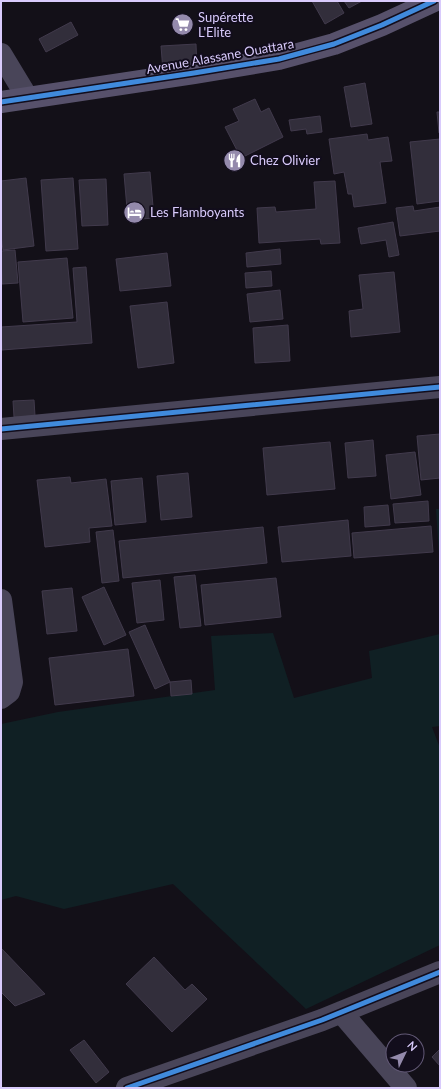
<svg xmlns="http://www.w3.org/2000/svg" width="441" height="1089" viewBox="0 0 441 1089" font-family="Lato,sans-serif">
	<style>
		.green { fill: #102024 }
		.building { fill: #322e3b; stroke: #413a4c }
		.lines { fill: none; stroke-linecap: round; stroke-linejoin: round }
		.street { stroke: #494559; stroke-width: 22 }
		.secondary { stroke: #57516b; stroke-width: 22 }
		.cycleway-casing { stroke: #120d1c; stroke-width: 8 }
		.cycleway { stroke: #408adc; stroke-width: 5 }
		.labels { text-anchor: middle; stroke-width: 4; stroke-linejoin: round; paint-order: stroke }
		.poi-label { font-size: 13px; fill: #d9cbfc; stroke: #120d1c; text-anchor: start }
		.street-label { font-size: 13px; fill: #d9cbfc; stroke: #120d1c }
	</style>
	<rect width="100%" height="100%" fill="#131018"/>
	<path class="green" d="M436,509h4v61z
		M273,633l21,65 78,-20 -3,-27 71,-17v92l-8,1 8,21v197l-134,64 -133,-125 -109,25 -48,-13 -15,4v-176l57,-12 157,-22 -4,-54z"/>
	<path class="building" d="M312,1h25l7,12 -19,11z
		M344,1h18l-13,7z
		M71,22l7,13 -32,17 -7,-13z
		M196,44l1,25 -34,2 -2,-25z
		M365,83l7,41 -21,3 -7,-40z
		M255,99l6,13 8,-4 14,29 -42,21 -16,-31 14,-6 -6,-12z
		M437,112h3v21h-1z
		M320,116l2,16 -15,2 -1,-5 -15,2 -2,-11z
		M367,134l1,6 20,-3 4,24 -12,1 6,41 -32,4 -2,-13h-4l-4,-22 -10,2 -5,-35z
		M440,139v62l-23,3 -7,-62z
		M150,172l4,46 -26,2 -4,-46z
		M26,178l8,68 -31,4 -2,-15v-54z
		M73,178l5,71 -32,2 -5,-71z
		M106,179l2,46 -26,1 -3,-46z
		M335,181l5,62 -19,1 -1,-5 -61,4 -2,-35 18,-1 1,5 40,-3 -2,-27z
		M413,206l1,5 26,-4v24l-40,5 -4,-28z
		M393,222l6,33 -10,2 -3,-17 -25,4 -3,-16z
		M280,249l1,15 -34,3 -1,-14z
		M15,250l3,33 -16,1 -1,-33z
		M167,253l4,33 -51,5 -4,-32z
		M67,258l6,60 -50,4 -5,-60z
		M86,267l6,76 -90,7 -1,-23 76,-5 -4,-54z
		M271,271l1,15 -26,2 -1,-15z
		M394,272l6,60 -49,5 -2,-26 14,-2 -4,-34z
		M280,290l3,29 -33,3 -3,-28z
		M167,302l7,61 -36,5 -8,-62z
		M288,325l2,36 -35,2 -2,-35z
		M34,400l1,16 -21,1 -1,-16z
		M440,434v44l-19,2 -4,-44z
		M373,440l3,36 -28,2 -3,-35z
		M330,442l5,47 -68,6 -4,-47z
		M415,452l6,43 -30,4 -5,-44z
		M188,473l4,44 -31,3 -4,-44z
		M70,477l1,6 35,-4 6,47 -23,2 1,14 -45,5 -8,-67z
		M142,478l4,44 -31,3 -4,-44z
		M428,501l1,20 -34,2 -2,-19z
		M388,505l2,20 -25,2 -1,-20z
		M348,520l3,36 -69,6 -4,-35z
		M431,526l2,26 -79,6 -2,-25z
		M263,527l4,36 -144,15 -4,-37z
		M113,530l6,51 -17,2 -6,-51z
		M195,575l6,51 -21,2 -6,-51z
		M276,578l5,39 -76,8 -4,-40z
		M160,580l4,40 -27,3 -5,-40z
		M104,587l22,48 -22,10 -22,-48z
		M72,588l5,43 -30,3 -5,-43z
		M145,625l25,57 -15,7 -26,-57z
		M128,649l6,47 -79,9 -6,-47z
		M191,680l1,14 -21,2 -1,-14z
		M1,948l44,46 -30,12 -14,-14z
		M154,957l31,33 7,-6 15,15 -35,33 -46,-48z
		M84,1040l25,32 -13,11 -26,-33z
		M440,1049v17l-8,-9z"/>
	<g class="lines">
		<path class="street" d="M1,54l26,43
			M1,429l439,-42
			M1,600l11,82 -3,10 -8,6
			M341,1012l65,76
			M127,1088l195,-68 118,-48"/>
		<path class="secondary" d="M1,102l193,-29 85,-14 55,-15 48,-19 52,-24"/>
		<defs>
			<path id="cycleway" d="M1,102l193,-29 85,-14 55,-15 48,-19 52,-24
				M1,429l439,-42
				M127,1088l195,-68 118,-48"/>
		</defs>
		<use href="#cycleway" class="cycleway-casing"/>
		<use href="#cycleway" class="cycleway"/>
	</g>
	<defs>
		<symbol id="supermarket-disc" viewBox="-11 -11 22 22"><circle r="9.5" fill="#948aac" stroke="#120d1c"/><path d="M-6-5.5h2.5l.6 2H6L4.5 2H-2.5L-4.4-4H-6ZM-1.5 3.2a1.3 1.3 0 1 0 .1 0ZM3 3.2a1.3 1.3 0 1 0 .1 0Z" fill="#fff"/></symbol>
		<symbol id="restaurant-disc" viewBox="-11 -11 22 22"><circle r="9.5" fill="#948aac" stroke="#120d1c"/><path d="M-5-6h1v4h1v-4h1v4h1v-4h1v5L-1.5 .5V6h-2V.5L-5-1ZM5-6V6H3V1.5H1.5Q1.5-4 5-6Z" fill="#fff"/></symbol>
		<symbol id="hotel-disc" viewBox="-11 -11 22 22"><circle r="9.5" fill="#948aac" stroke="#120d1c"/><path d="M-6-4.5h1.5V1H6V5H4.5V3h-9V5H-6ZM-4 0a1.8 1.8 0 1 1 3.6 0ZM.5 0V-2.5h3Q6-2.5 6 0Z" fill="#fff"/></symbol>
	</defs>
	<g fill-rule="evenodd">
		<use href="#supermarket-disc" x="170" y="12" width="25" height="25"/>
		<use href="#restaurant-disc" x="222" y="148" width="25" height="25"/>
		<use href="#hotel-disc" x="122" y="200" width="25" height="25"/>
	</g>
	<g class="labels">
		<g class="poi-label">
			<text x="198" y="22">Supérette<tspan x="198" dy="15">L'Elite</tspan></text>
			<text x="250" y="165">Chez Olivier</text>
			<text x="150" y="217">Les Flamboyants</text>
		</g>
		<g class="street-label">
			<text transform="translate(220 56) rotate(-10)" y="5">Avenue Alassane Ouattara</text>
		</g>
	</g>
	<rect width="441" height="1089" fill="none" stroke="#d9cbfc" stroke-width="4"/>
	<g transform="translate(405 1053) rotate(47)"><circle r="19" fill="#120d1c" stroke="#625976"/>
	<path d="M0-3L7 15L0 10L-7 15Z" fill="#948aac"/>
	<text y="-6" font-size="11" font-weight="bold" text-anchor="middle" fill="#d9cbfc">N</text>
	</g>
</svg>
